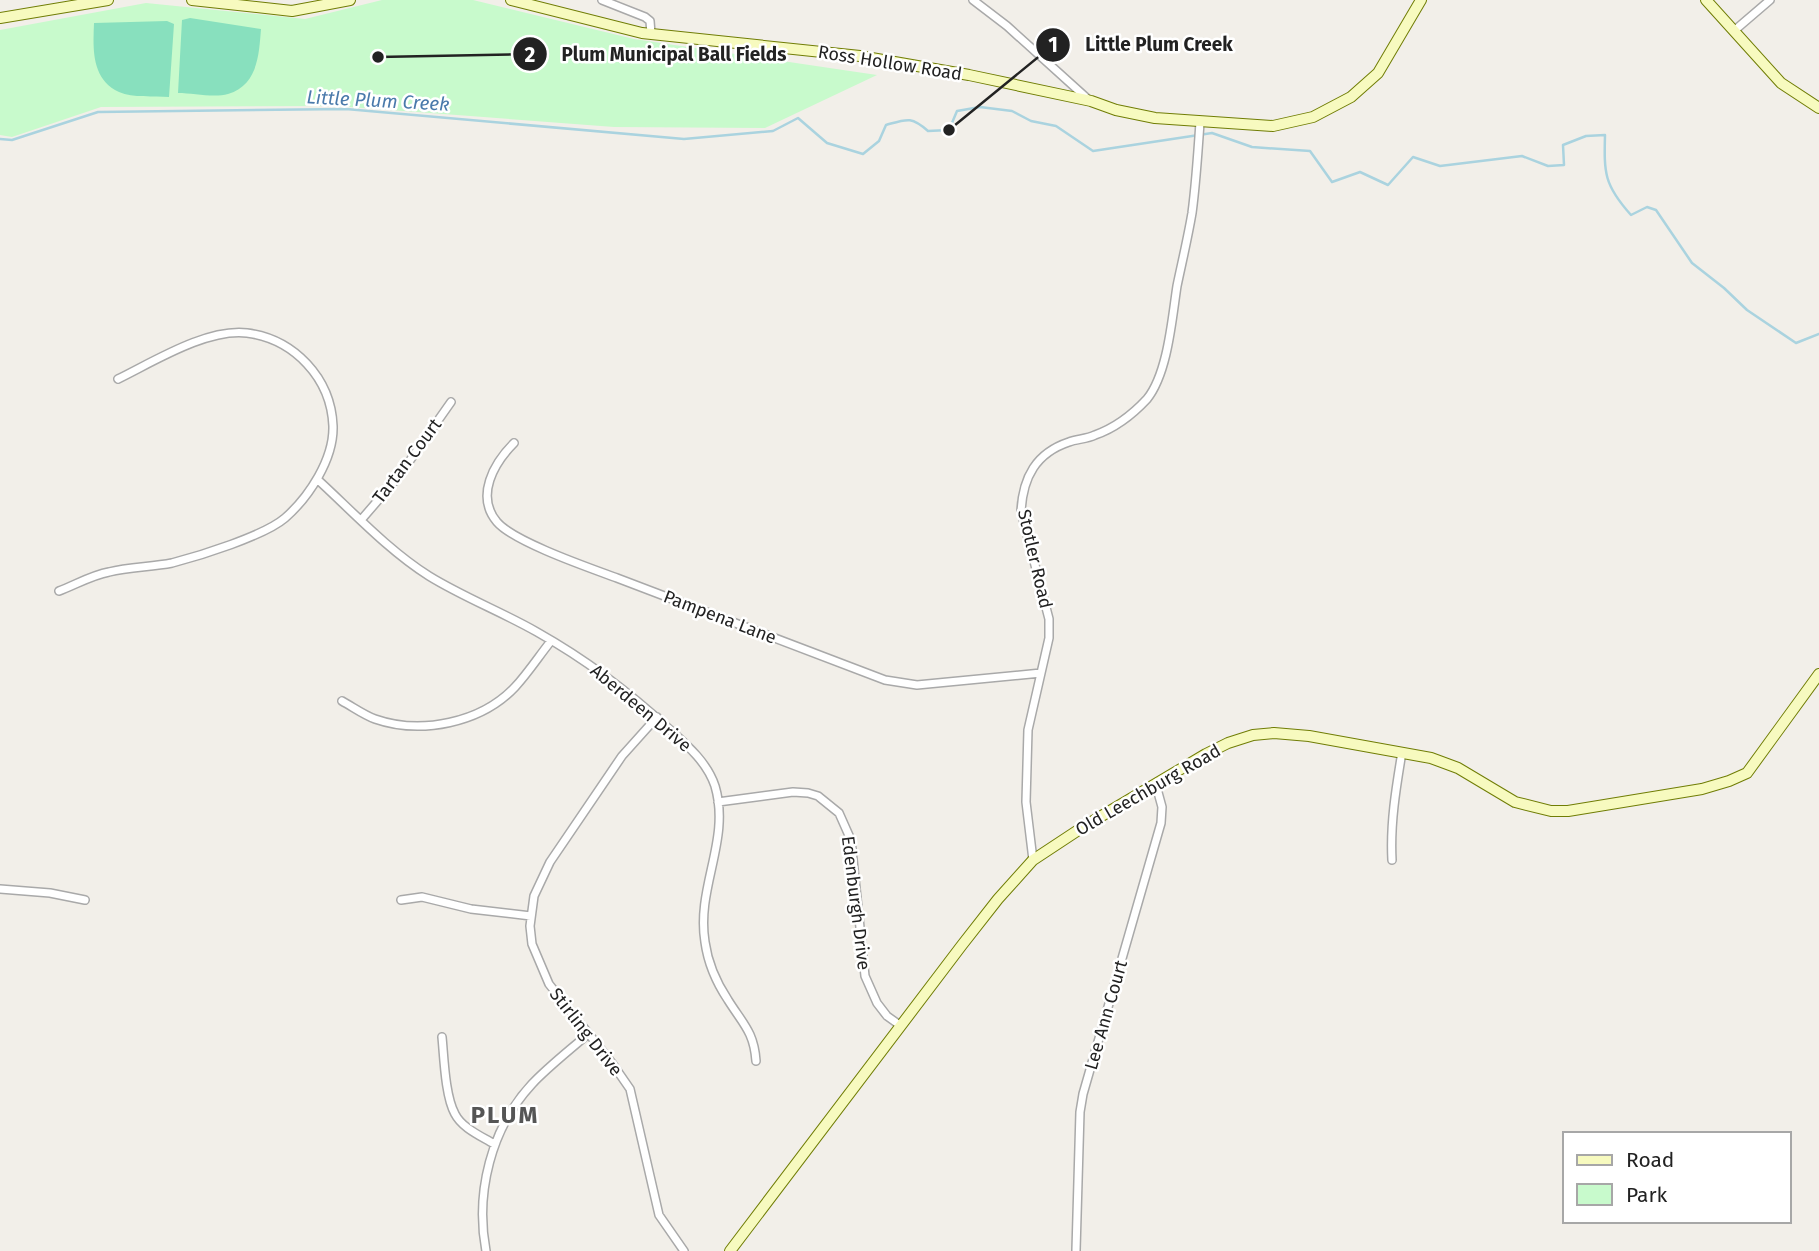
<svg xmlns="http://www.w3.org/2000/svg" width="1819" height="1251" viewBox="0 0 1819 1251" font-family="'Fira Sans',sans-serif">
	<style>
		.park { fill: #c8facc }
		.pitch { fill: #88e0be }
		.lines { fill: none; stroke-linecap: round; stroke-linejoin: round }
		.stream { stroke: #aad3df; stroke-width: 2.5 }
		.street-casing { stroke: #a9a9a9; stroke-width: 10 }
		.secondary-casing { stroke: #707d05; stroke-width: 12 }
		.street { stroke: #fff; stroke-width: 7 }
		.secondary { stroke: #f7fabf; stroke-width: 10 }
		.labels { text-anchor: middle; stroke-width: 5; stroke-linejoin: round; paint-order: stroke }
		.street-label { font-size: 18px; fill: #222; stroke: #fff }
		.water-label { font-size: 19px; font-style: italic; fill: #4a7aab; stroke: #fff }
		.district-label { font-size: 24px; font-weight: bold; letter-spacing: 2px; fill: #555; stroke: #fff }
		.leader { fill: none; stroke: #222; stroke-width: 2.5 }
		.callout-dot { fill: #222; stroke: #fff; stroke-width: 2.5 }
		.mark-label { font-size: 21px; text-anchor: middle; font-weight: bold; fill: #fff }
		.callout-label { font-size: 19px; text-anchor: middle; font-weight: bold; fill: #222; stroke: #fff; stroke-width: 5; stroke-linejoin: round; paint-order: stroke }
	</style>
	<rect width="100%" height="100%" fill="#f2efe9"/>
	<path class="park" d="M382,0h91l161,39 243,36 -112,53 -151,-1 -277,-21 -236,1 -89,30 -12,-2v-105l146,-27 159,16z"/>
	<path class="pitch" d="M190,18l71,11c-2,25 -3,56 -33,65 -14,4 -35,-1 -50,-1l4,-73z
		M167,21l7,3 -5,73c-15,-1 -36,1 -50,-5 -28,-13 -26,-44 -25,-69z"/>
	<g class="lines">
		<path class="stream" d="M0,139l12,1 86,-28 248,-3 338,30 89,-8 25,-13 29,25 36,11 16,-13 7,-16c21,-6 25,-9 42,6l21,-1 8,-19 23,-4 32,4 19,10 25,5 37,25 119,-18 40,14 58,4 22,31 28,-10 28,13 25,-28 27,9 82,-10 26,10 16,-1 -1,-20 23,-9 19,-1c-1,38 -1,50 26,80l16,-8 9,3 36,53 32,25 23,22 49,33 23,-9"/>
		<defs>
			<path id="street" d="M602,0l43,17 5,4 1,13
				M973,0l34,26 83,75
				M1735,30l35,-30
				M514,443c-20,20 -39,53 -17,79 17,20 93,46 120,56 89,34 179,68 268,102l32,5 124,-12
				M317,479c36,33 71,71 112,97 34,21 73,36 108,56 48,27 92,60 132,97 18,16 38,33 46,57 16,54 -19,101 -10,156 3,22 11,40 23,58 15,24 26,32 28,61
				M361,520l38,-44 52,-74
				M59,591c16,-6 33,-16 50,-19 20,-5 42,-5 63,-9 27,-7 92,-27 113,-45 24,-21 49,-59 48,-92 -2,-48 -39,-87 -86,-93 -40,-5 -94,29 -129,46
				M342,701c11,6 22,14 33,18 46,16 106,4 140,-32 13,-14 24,-31 36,-46
				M657,717l-35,39 -72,106 -16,34 -4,30 2,18 17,40 63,79 18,26 29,126 25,36
				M718,802l75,-10 15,1 10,3 21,17 12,27 14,136 12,27 10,13 14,10
				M1033,860l-7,-58 2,-72 21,-92v-19l-28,-108c2,-34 15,-58 48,-69 8,-3 18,-3 26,-7 20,-7 38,-21 52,-36 21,-26 25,-81 30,-113 5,-24 11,-49 15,-73 4,-30 6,-61 8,-91
				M1392,860c-2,-36 4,-72 10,-108
				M0,889l50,4 35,7
				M401,900l21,-3 49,12 60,7
				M442,1037c2,20 3,59 13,77 7,14 26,22 39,30
				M1076,1250l4,-138 3,-18 78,-271 1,-16 -6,-22
				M486,1251c-11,-58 5,-123 46,-167 17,-18 38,-34 56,-50"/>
			<path id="secondary" d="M192,0l100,11 58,-11
				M511,0l131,33 218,23 109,19 122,26 25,9 39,8 118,8 40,-9 38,-20 27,-24 43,-73
				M1706,0l75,83 38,25
				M0,18l108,-18
				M730,1251l232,-306 36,-46 35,-39 50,-33 123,-73 22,-11 25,-8 21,-2 35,3 122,22 27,10 57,34 36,9h17l134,-22 27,-8 18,-8 72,-99"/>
		</defs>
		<use href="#street" class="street-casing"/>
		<use href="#secondary" class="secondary-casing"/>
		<use href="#street" class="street"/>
		<use href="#secondary" class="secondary"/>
	</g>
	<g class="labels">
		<g class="street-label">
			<text transform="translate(890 63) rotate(9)" y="6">Ross Hollow Road</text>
			<text transform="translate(407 461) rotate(-53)" y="6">Tartan Court</text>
			<text transform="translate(1035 559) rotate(77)" y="6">Stotler Road</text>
			<text transform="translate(720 617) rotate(21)" y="6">Pampena Lane</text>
			<text transform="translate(641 708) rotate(40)" y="6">Aberdeen Drive</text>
			<text transform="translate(1148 790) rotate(-30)" y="6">Old Leechburg Road</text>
			<text transform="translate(856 903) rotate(83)" y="6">Edenburgh Drive</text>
			<text transform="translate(1106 1015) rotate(-74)" y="6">Lee Ann Court</text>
			<text transform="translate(586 1032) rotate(52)" y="6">Stirling Drive</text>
		</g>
		<g class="water-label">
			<text transform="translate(378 100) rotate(3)" y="7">Little Plum Creek</text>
		</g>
		<g class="district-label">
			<text x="505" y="1123">PLUM</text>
		</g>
	</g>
	<path class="leader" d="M949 130L1053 45M378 57L530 54"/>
	<g class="callout-dot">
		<circle cx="949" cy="130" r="7"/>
		<circle cx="378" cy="57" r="7"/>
		<circle cx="1053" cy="45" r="18"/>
		<circle cx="530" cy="54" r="18"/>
	</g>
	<g class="mark-label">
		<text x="1053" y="52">1</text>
		<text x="530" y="62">2</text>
	</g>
	<g class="callout-label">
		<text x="1159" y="51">Little Plum Creek</text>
		<text x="674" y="61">Plum Municipal Ball Fields</text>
	</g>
	<rect x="1563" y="1132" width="228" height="91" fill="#ffffff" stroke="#a7a7a7" stroke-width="2"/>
	<rect x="1577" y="1155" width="35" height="10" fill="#f7fabf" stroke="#a7a7a7" stroke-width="2"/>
	<text x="1626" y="1167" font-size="21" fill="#222222">Road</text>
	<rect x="1577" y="1184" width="35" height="21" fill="#c8facc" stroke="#a7a7a7" stroke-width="2"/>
	<text x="1626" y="1202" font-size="21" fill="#222222">Park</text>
</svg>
